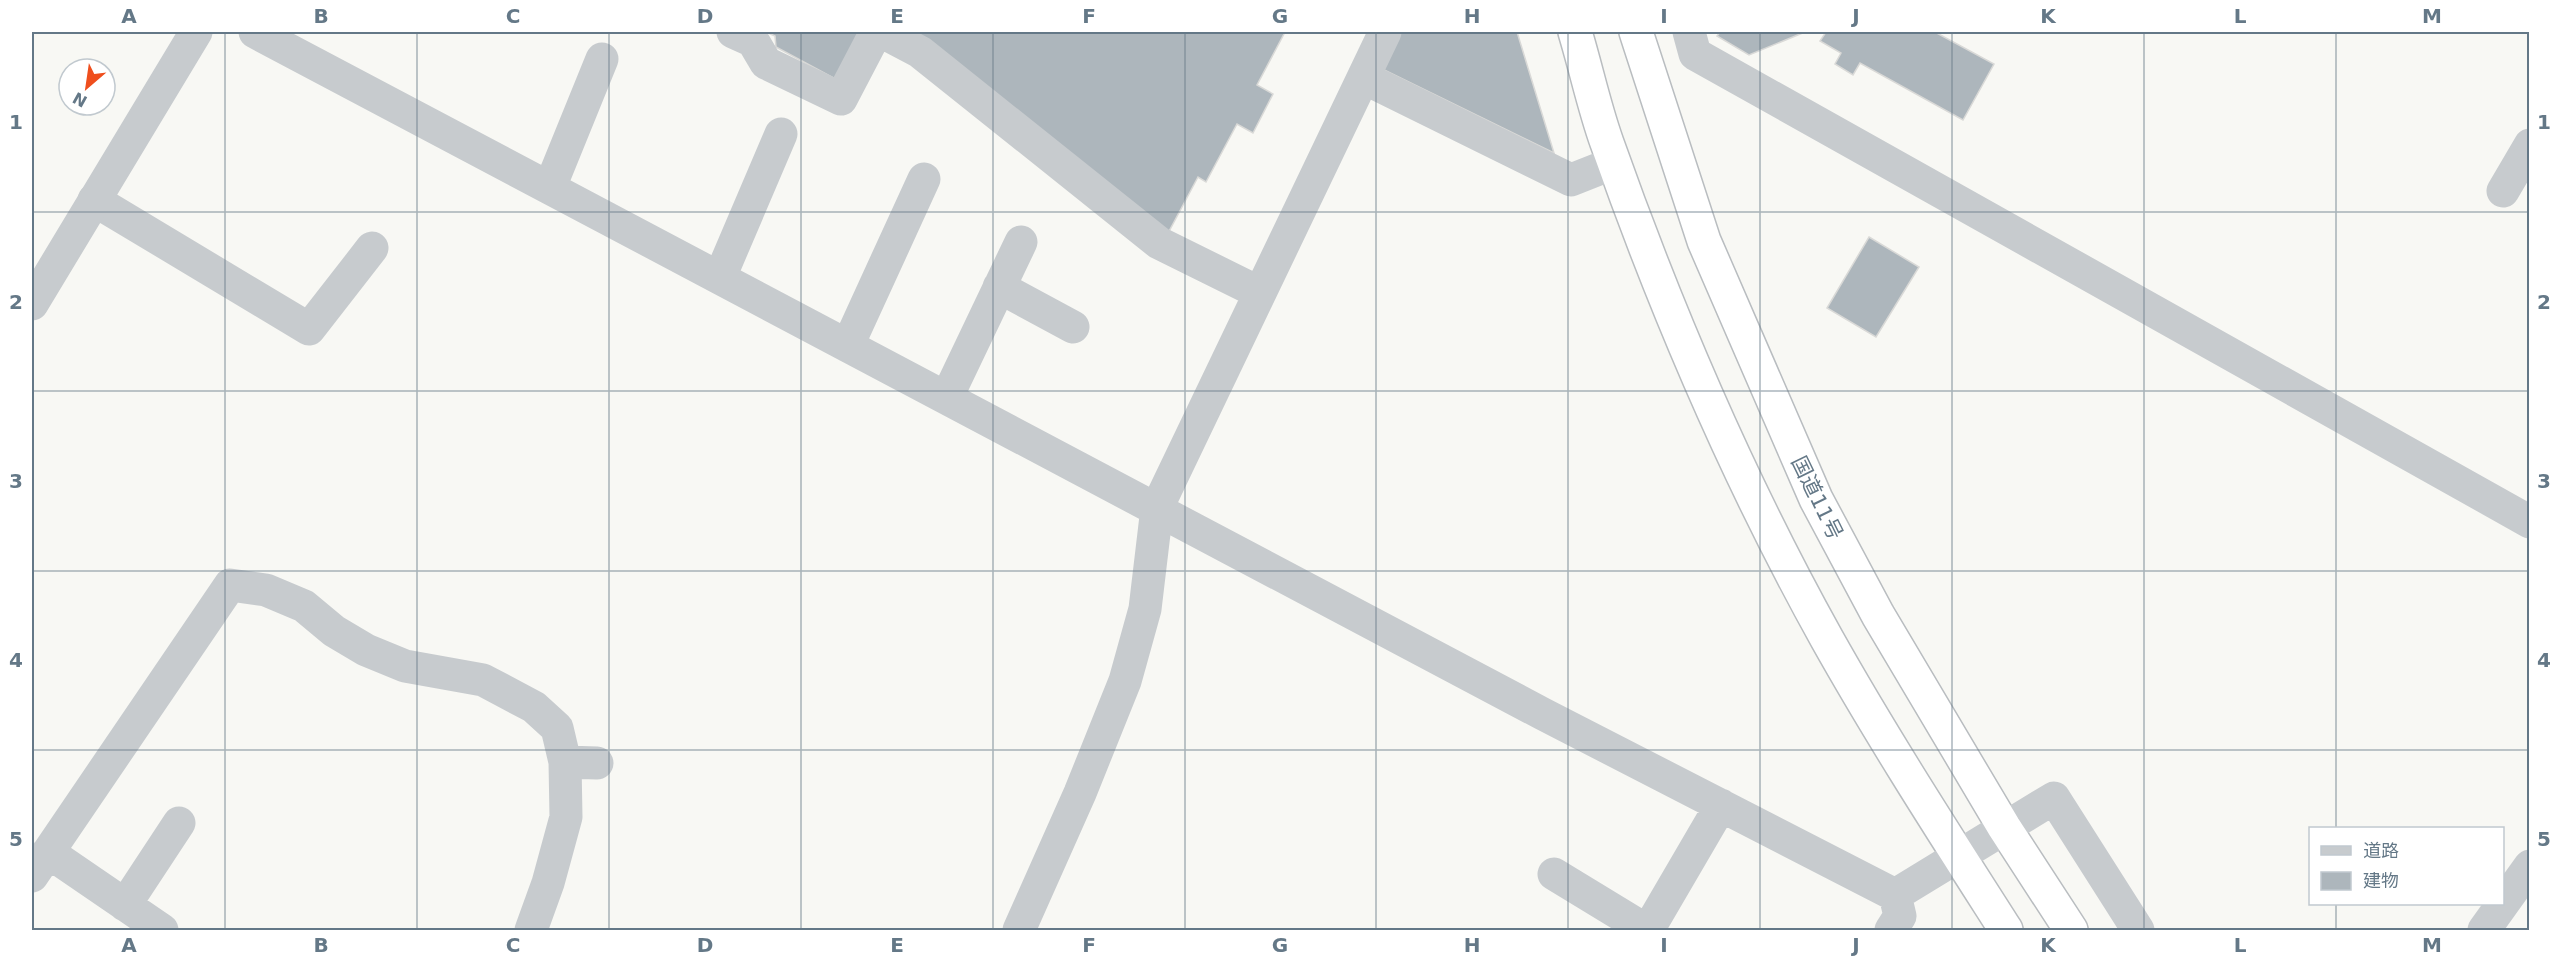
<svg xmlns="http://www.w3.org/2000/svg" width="2561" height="962" viewBox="0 0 2561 962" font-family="'DejaVu Sans','Noto Sans JP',sans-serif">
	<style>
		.building { fill: #adb6bc; stroke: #d9d9d7; stroke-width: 1.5 }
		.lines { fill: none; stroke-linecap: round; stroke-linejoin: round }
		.trunk-casing { stroke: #b9bdc0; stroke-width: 36 }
		.minor { stroke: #c7cbce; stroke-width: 33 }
		.tertiary { stroke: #c7cbce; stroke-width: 33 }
		.trunk { stroke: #fff; stroke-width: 33 }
		.grid { fill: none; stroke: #647887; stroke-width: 1.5; stroke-opacity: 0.55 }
		.labels { text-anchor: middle; stroke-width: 6; stroke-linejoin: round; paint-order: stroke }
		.street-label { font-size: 21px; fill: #647887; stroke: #fff }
		.neatline { fill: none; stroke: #647887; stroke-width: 2 }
		.grid-label { font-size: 20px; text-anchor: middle; font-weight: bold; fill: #647887 }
	</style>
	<rect width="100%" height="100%" fill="#f8f8f4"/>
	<path class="building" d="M766,32h100l-27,49 -63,-34 -1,-11z
		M914,32h371l-28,53 16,9 -20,39 -16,-9 -31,58 -8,-5 -31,58z
		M1394,32h123l37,121 -176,-86z
		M1720,32h85l-56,23 -32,-19z
		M1826,32h109l59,32 -31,56 -103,-57 -7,12 -18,-11 6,-11 -21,-12z
		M1869,237l50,30 -43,70 -49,-29z"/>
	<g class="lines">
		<defs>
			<path id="trunk" d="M1575,32c11,36 19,75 32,111 60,170 132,338 220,496 55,98 119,197 179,291
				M1636,32l68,209 112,258 62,116 126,212 67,103"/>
		</defs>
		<use href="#trunk" class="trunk-casing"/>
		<path class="minor" d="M255,32l1288,682 352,181 159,-97 84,132
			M733,32l20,9 13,22 75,36 35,-67
			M882,32l38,20 239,191 101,50
			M1689,32l6,22 835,468
			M1364,78l207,102 43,-17
			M550,187l52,-128
			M2503,191l27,-46
			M94,200l215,129 63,-81
			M720,277l61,-143
			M999,287l74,40
			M848,345l76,-166
			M947,397l74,-155
			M48,852l114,78
			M1554,874l92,56
			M32,876l198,-291 36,5 38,16 30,25 32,19 39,16 78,14 51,27 23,21 8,34
			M125,905l54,-82
			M531,930l17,-47 18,-66 -1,-55 32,1
			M1019,930l61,-137 45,-112 20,-72 12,-101 228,-476
			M1648,930l73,-125
			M1891,930l9,-14 -5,-21
			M2484,930l46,-64"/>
		<path class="tertiary" d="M32,304l164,-272"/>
		<use href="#trunk" class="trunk"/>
	</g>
	<path class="grid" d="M225,32v898M417,32v898M609,32v898M801,32v898M993,32v898M1185,32v898M1376,32v898M1568,32v898M1760,32v898M1952,32v898M2144,32v898M2336,32v796M32,212h2498M32,391h2498M32,571h2498M32,750h2498M2336,904v26"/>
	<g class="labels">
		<g class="street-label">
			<text transform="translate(1817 498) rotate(64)" y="7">国道11号</text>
		</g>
	</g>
	<rect width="2561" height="962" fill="none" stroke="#ffffff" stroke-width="66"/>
	<rect x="2309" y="827" width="195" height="78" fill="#ffffff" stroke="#c1c9cf" stroke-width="1.5"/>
	<rect x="2321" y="846" width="30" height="9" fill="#c7cbce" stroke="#c1c9cf" stroke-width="1.5"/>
	<text x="2363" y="857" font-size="18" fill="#647887">道路</text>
	<rect x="2321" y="872" width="30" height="18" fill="#adb6bc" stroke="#c1c9cf" stroke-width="1.5"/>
	<text x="2363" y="887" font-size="18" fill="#647887">建物</text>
	<g transform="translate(87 87) rotate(209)"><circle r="28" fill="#ffffff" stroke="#c1c9cf" stroke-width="1.5"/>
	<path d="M0-4.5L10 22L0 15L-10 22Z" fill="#ef4e1d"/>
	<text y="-9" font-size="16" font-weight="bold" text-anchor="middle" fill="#647887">N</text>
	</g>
	<rect x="33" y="33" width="2495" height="896" class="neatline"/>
	<g class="grid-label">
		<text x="129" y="23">A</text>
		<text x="321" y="23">B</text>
		<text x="513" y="23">C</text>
		<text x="705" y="23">D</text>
		<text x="897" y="23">E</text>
		<text x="1089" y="23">F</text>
		<text x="1280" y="23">G</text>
		<text x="1472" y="23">H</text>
		<text x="1664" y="23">I</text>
		<text x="1856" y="23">J</text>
		<text x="2048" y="23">K</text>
		<text x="2240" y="23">L</text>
		<text x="2432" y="23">M</text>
		<text x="16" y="129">1</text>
		<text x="2544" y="129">1</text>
		<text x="16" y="309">2</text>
		<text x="2544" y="309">2</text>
		<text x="16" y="488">3</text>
		<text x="2544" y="488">3</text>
		<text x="16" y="667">4</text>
		<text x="2544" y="667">4</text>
		<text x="16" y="846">5</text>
		<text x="2544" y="846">5</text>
		<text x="129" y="952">A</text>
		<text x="321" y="952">B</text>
		<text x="513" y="952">C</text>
		<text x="705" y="952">D</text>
		<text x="897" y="952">E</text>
		<text x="1089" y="952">F</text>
		<text x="1280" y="952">G</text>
		<text x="1472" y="952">H</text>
		<text x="1664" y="952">I</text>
		<text x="1856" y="952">J</text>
		<text x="2048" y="952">K</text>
		<text x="2240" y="952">L</text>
		<text x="2432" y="952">M</text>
	</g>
</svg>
